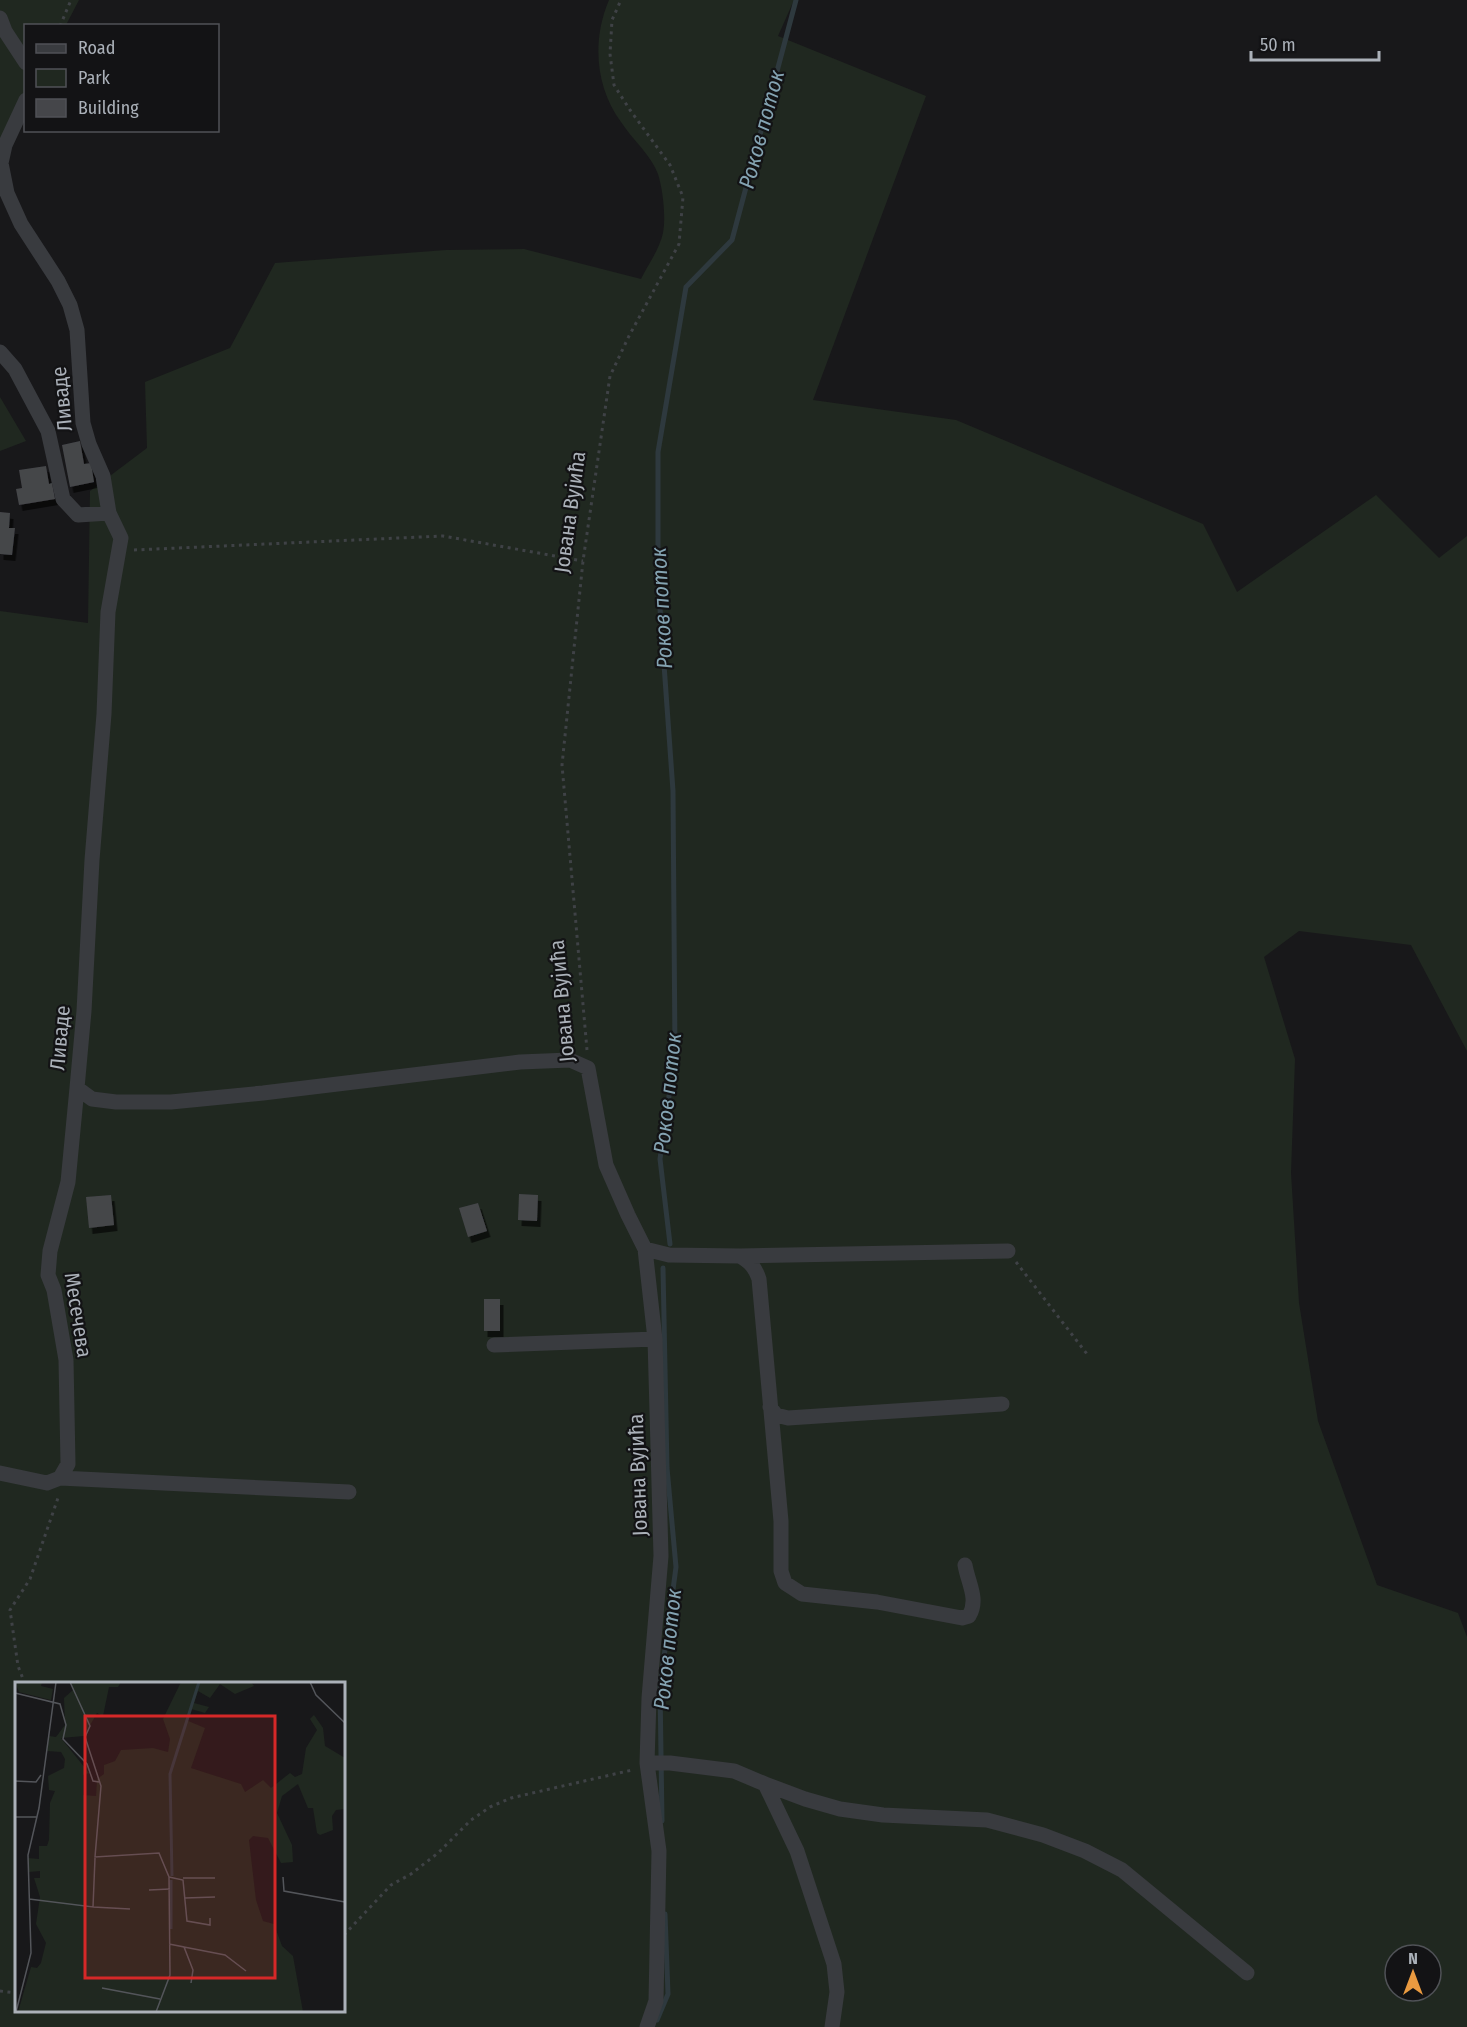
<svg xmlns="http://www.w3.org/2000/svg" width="1467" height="2027" viewBox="0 0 1467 2027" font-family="'Fira Sans Condensed',sans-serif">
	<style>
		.green { fill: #202820; fill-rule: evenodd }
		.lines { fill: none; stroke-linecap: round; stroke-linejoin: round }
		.stream { stroke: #2e393e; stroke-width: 5 }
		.building { fill: #45464a; filter: url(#shadow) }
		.path { stroke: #3f4246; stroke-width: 3; stroke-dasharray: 3 4.5; stroke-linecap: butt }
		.minor { stroke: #393b3f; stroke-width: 15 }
		.labels { text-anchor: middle; stroke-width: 4.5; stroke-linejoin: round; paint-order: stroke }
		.street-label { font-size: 21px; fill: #abb1b9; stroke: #131315 }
		.water-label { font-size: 22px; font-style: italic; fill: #84a3b2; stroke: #131315 }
		.inset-river { fill: none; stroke: #2e393e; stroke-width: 3 }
		.inset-road { fill: none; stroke: #53555a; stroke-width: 1.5 }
		.view { fill: #d62828; fill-opacity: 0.15; stroke: #d62828; stroke-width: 3 }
		.inset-edge { fill: none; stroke: #abb1b9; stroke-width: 3 }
	</style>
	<defs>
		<filter id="shadow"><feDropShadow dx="3.5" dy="6" stdDeviation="0" flood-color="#0009"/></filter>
	</defs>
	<rect width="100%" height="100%" fill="#18181a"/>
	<path class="green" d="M0,0h79l-13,25 -40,1 -1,74 -25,47z
		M609,0h185l-16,36 148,60 -113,304 143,20 247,104 34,68 139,-97 63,63 28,-22v515l-56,-106 -112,-14 -35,26 31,102 -4,114 8,130 19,118 59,164 81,28 9,24v390h-1467v-1416l88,12 2,-132 57,-43 -2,-66 85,-34 45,-85 171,-13 78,-1 117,30c7,-14 19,-31 22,-46 3,-16 0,-43 -5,-59 -7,-19 -26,-35 -37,-52 -26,-36 -29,-82 -12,-122zM16,1684h328v326h-328zM1395,1955h36v36h-36z
		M0,397l26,44 -26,10z"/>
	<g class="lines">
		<path class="stream" d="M670,1244l-10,-85 15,-105 -2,-263 -15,-211v-128l28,-165 46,-47 64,-240
			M662,1821l-2,-134 16,-120 -9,-99 -4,-200
			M657,2020l11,-26 -3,-80"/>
	</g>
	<path class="building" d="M80,441l4,23 7,-1 3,19 -24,5 -8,-42z
		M46,466l3,18 3,-1 3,16 -36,6 -3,-16 6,-1 -3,-18z
		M0,512l10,1 -1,15h6l-3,27 -12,-1z
		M519,1194l19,1 -1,26 -19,-1z
		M111,1195l3,30 -25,3 -3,-31z
		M478,1203l9,28 -19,6 -9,-29z
		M484,1299h16v32h-16z"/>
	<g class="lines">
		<path class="path" d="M60,26l11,-26
			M134,550l309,-14 140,25
			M587,1050l-25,-285 21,-204 27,-185 19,-40 50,-92 4,-47 -13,-32 -40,-55 -16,-25 -4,-31 2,-34 9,-20
			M1016,1262l71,92
			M25,1684l-7,-18 -8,-56 20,-31 29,-84
			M344,1935l47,-50 20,-11 27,-21 33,-33 19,-13 21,-9 121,-28
			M0,1991l16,2"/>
		<path class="minor" d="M0,18l5,13 21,32
			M26,100l-21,45 -4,18 6,30 14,31 37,57 12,24 7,25 6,93 6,21 14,32 6,37 12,25 -13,74 -4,102 -12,146 -8,151 -7,77 15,11 24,3h55l92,-9 257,-31 50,-2 18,8 18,97 22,50 17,34 10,90 6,217 -12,142 -2,65 12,88 -3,150 -9,26
			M0,352l15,17 33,62 15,68 15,16 31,-2
			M645,1249l24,6 71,1c10,6 15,11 19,23l22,242v50l4,12 17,11 75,8 85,16 7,-2c10,-17 -1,-33 -4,-51
			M740,1256l268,-5
			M494,1345l161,-6
			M770,1407l6,8 12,3 214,-14
			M0,1473l47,10 13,-5 8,-14 -2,-104 -12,-70 -6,-15 2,-24 18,-69 9,-94
			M60,1478l289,14
			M647,1763h23l64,8 31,13 32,67 37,113 3,28 -5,35
			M765,1784l40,15 35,10 43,6 104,5 56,15 42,16 37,19 125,103"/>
	</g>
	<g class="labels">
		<g class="street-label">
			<text transform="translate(62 399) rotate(-96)" y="7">Ливаде</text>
			<text transform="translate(570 512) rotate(-82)" y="7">Јована Вујића</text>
			<text transform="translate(562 1001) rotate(-95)" y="7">Јована Вујића</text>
			<text transform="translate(60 1038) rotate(-85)" y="7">Ливаде</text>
			<text transform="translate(78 1315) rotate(81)" y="7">Месечева</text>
			<text transform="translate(638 1475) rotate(-92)" y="7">Јована Вујића</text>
		</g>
		<g class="water-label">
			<text transform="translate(761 129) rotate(-75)" y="8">Роков поток</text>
			<text transform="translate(661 608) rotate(-93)" y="8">Роков поток</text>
			<text transform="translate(667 1093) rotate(-84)" y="8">Роков поток</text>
			<text transform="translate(667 1649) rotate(-84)" y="8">Роков поток</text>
		</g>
	</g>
	<g transform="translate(15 1682)">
		<rect width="330" height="330" fill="#18181a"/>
		<path d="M0,0h27l-1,4 12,3 -2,11 -32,-8zM55,0h51l-3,5h-9l-6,29 -6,-3 -13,23 -23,2 28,35 -6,2v20l13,1 1,-17 7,-5v-9l11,-4 6,-11 32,-2 15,4 2,-13 -7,-20 18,-37h70l3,4 -19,8 -15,-10 -10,14 -12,-7 -4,12 15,4 -4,6 -14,-4 -5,11 19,8 -14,40 50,16 4,8 18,-12 8,8 19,-15 5,4 7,-3 4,-26 11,-18 -7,-11 4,-4 9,13 2,18 20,12v51l-9,1 -4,6 1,14 -13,5 -3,-2 -4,-25h-5l-10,-24 -16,12 -5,17 15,32 1,17 -12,1 -13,-25 -15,-2 -4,4 7,60 7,21 11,3 8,22 11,10 10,56h-285l13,-45 6,1 4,-5 5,-20 -10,-19 4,-27 -6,-19h6v-7l-12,1v-14l11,1v-13h8l2,-6 1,-37 5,-12 -6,-1 -1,-14 16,-8 1,-9 -4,-7 -14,-1 2,-15 7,1 9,-12 -1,-27 9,-8z" fill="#202820"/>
		<path class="inset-river" d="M157,194l-2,-102 29,-92M156,198v49"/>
		<path class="inset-road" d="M55,0l20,44 -5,11 16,49 -6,71 64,-4 10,24 1,98 -14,37M295,0l6,13 29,28M0,11l45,11 6,21 -3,14 24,25 6,17 6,1M0,99l21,1 5,-7M0,135h22M154,195l14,3 4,41 23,4v-7M268,195l1,14 61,11M168,196h32M134,208l21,-1M170,216l30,-1M14,217l64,8 2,-49M78,225l37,2M154,262l15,3 9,23 -2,13M169,265l41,8 21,16M87,306l58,11M1,330l15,-59 -3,-98 11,-47 17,-126"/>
		<path class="view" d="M70,34h190v262h-190z"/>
		<rect width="330" height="330" class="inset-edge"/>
	</g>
	<rect x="24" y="24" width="195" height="108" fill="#131315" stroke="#505257" stroke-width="1.5"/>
	<rect x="36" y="44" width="30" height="9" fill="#393b3f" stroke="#505257" stroke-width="1.5"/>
	<text x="78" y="54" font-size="18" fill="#abb1b9">Road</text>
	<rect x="36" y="69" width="30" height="18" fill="#202820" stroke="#505257" stroke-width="1.5"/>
	<text x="78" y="84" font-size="18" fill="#abb1b9">Park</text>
	<rect x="36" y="99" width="30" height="18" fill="#45464a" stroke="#505257" stroke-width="1.5"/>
	<text x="78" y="114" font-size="18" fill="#abb1b9">Building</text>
	<g transform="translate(1413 1973)"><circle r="28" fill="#131315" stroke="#505257" stroke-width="1.5"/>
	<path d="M0-4.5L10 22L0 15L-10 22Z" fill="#ea9a40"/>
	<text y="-9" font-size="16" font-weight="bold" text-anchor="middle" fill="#abb1b9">N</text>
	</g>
	<path d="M1251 51v9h128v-9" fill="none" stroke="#abb1b9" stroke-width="3"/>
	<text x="1260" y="51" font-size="18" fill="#abb1b9" stroke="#131315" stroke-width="4.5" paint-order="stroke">50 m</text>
</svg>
